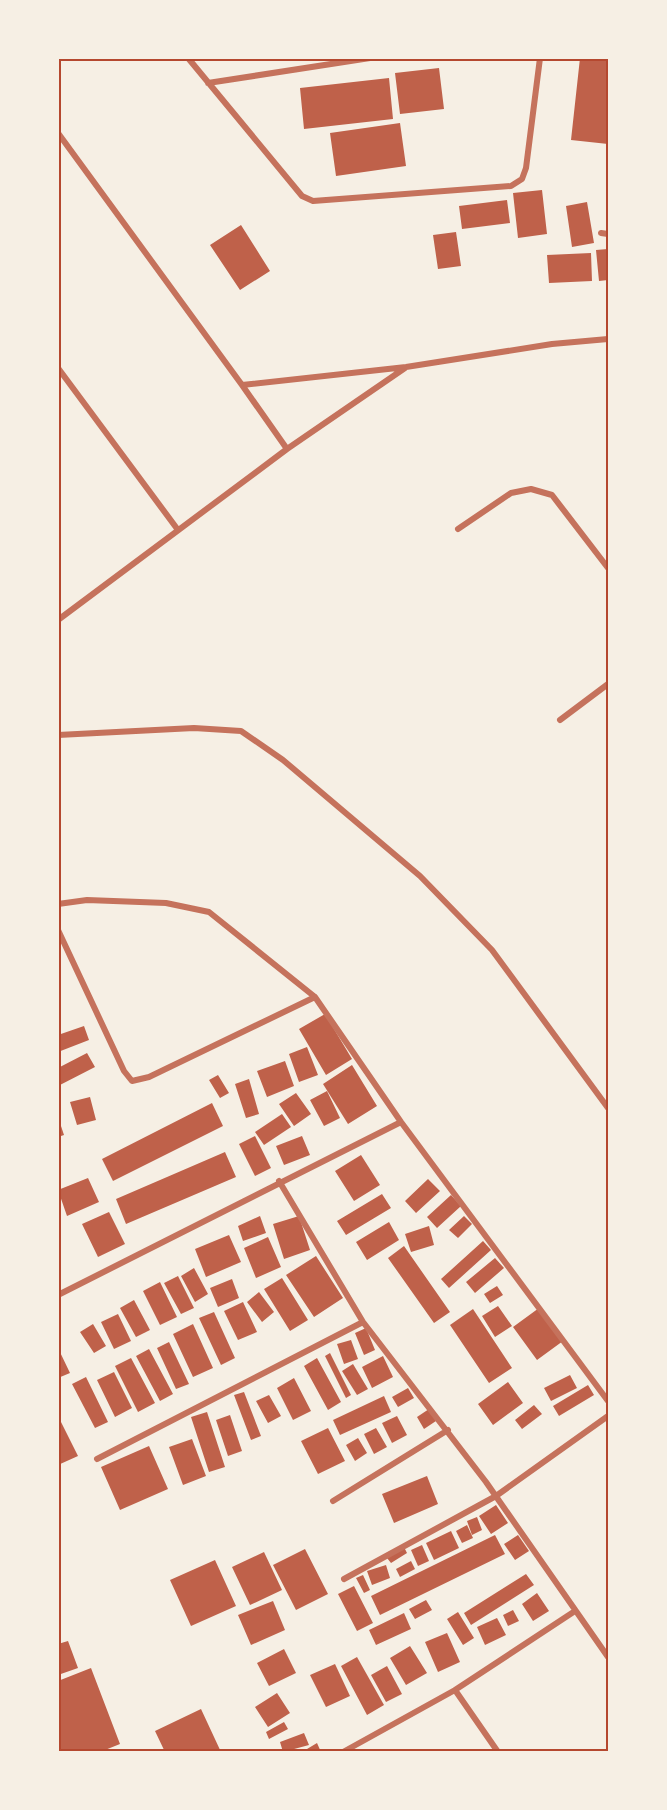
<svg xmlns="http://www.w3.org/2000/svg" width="667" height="1810" viewBox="0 0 667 1810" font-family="Rubik,sans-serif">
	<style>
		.building { fill: #bf614a }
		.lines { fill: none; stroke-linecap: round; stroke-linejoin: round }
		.minor { stroke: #c5725c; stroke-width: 6 }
		.neatline { fill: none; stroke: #b5482f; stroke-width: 2 }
	</style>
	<rect width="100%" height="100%" fill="#f6efe4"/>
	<path class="building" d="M580,58h28v86l-37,-4z
		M439,68l5,41 -44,5 -5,-41z
		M389,78l4,41 -89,10 -4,-41z
		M400,123l6,43 -70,10 -6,-43z
		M542,190l5,44 -29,4 -5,-45z
		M507,200l3,23 -48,6 -3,-23z
		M587,202l7,41 -22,4 -6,-41z
		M241,225l29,46 -30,19 -30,-45z
		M456,232l5,34 -23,3 -5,-34z
		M608,249v31l-9,1 -3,-31z
		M591,253l1,28 -43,2 -2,-28z
		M325,1014l27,45 -26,16 -27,-46z
		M84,1026l5,14 -31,12v-17z
		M307,1047l11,28 -19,7 -10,-28z
		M87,1053l8,14 -37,19v-18z
		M285,1061l9,25 -27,11 -10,-26z
		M352,1065l25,41 -29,18 -25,-40z
		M218,1075l11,18 -9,5 -11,-18z
		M249,1079l10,35 -13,4 -11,-34z
		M327,1091l13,27 -16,8 -14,-26z
		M296,1093l15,21 -17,12 -15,-22z
		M90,1097l6,23 -19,5 -7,-23z
		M212,1103l11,23 -110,55 -11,-22z
		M282,1114l9,13 -27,18 -9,-13z
		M58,1117l6,18 -6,2z
		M255,1136l16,32 -16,8 -16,-32z
		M302,1136l8,19 -26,10 -8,-19z
		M225,1152l11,25 -110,47 -10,-25z
		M361,1155l19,30 -26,16 -19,-30z
		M88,1178l11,24 -32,14 -9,-26z
		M428,1179l12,12 -24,22 -11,-12z
		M382,1194l9,14 -45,27 -9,-14z
		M451,1195l10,11 -24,22 -10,-11z
		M109,1212l16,32 -27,13 -16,-33z
		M260,1216l6,17 -23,8 -5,-15z
		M299,1216l11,34 -26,9 -11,-35z
		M464,1216l8,8 -14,14 -9,-8z
		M389,1222l10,18 -32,20 -11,-18z
		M429,1226l5,19 -23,7 -6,-18z
		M229,1235l12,27 -35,15 -11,-28z
		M268,1237l13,30 -25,11 -12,-30z
		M483,1241l8,9 -42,38 -8,-9z
		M404,1246l46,66 -16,11 -46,-65z
		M316,1256l27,42 -29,19 -28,-42z
		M495,1258l9,10 -29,25 -9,-11z
		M194,1268l14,26 -13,8 -14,-26z
		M178,1276l16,32 -13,6 -17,-31z
		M282,1278l26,42 -18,11 -26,-42z
		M232,1279l7,19 -21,9 -8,-19z
		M160,1282l17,35 -17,8 -17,-34z
		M497,1286l6,9 -13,8 -6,-9z
		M259,1292l15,20 -12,10 -15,-20z
		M134,1300l16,30 -14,7 -16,-29z
		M243,1302l14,30 -19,8 -14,-29z
		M498,1306l14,20 -17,11 -13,-21z
		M539,1308l24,33 -26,19 -24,-33z
		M473,1309l39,59 -23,15 -39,-58z
		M214,1312l21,46 -14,7 -22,-47z
		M118,1314l13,27 -17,8 -13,-27z
		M93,1324l13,22 -12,7 -14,-21z
		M193,1324l20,44 -20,9 -20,-43z
		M366,1328l9,22 -11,5 -9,-22z
		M351,1340l7,19 -14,5 -7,-20z
		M169,1342l20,42 -13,5 -19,-41z
		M58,1348l12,25 -12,5z
		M149,1349l24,45 -13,7 -24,-45z
		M330,1353l21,42 -5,3 -21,-42z
		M383,1356l10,21 -21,11 -10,-21z
		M131,1358l24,45 -17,9 -23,-46z
		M317,1358l24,44 -13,8 -24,-44z
		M353,1364l15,25 -11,6 -15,-24z
		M114,1372l18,36 -17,9 -18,-37z
		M570,1375l7,13 -26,13 -7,-13z
		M86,1377l22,45 -13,6 -23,-44z
		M294,1378l17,33 -18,9 -16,-32z
		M508,1382l15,21 -30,22 -15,-21z
		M588,1385l6,10 -35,21 -6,-10z
		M408,1388l6,10 -16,9 -6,-10z
		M244,1392l17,44 -10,4 -17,-45z
		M269,1395l12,21 -13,7 -12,-22z
		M384,1396l7,16 -51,23 -7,-15z
		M534,1405l8,9 -20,15 -7,-9z
		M429,1409l7,12 -12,8 -7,-12z
		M207,1412l18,55 -16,5 -18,-55z
		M230,1415l12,36 -14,5 -12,-36z
		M58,1416l20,40 -20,9z
		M397,1416l10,19 -15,8 -10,-20z
		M328,1428l17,33 -27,13 -17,-33z
		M376,1428l11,19 -13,7 -10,-20z
		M358,1438l9,15 -12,8 -9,-16z
		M192,1439l14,37 -23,9 -14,-38z
		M149,1446l19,43 -48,21 -19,-43z
		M427,1476l11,28 -44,19 -12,-29z
		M496,1505l12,18 -17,11 -12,-18z
		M477,1517l5,13 -10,5 -5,-14z
		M467,1525l6,13 -11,5 -6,-12z
		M451,1531l8,17 -25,12 -8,-17z
		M495,1535l10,19 -125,61 -9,-19z
		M518,1535l11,16 -14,9 -11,-16z
		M422,1545l7,16 -11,5 -7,-16z
		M404,1547l3,6 -16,10 -4,-5z
		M305,1549l23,45 -32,16 -23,-45z
		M264,1552l18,38 -32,15 -18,-38z
		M215,1560l21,46 -45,20 -21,-46z
		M411,1561l4,8 -15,8 -4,-8z
		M386,1565l4,13 -18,7 -5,-14z
		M526,1574l8,11 -63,40 -7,-12z
		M363,1575l7,15 -6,3 -8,-15z
		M354,1586l19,37 -16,8 -19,-37z
		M537,1593l12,18 -16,10 -11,-17z
		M426,1600l6,10 -17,9 -6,-10z
		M273,1601l12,29 -34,15 -13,-30z
		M513,1610l6,11 -11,5 -5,-11z
		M458,1612l16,26 -11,7 -16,-26z
		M404,1613l7,16 -35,16 -7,-15z
		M497,1618l9,17 -21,10 -8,-18z
		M447,1633l13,29 -22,10 -13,-30z
		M68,1641l10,27 -20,7v-31z
		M410,1646l17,27 -21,12 -16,-27z
		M284,1649l12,24 -27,13 -12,-23z
		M357,1657l27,48 -17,10 -26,-49z
		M335,1664l15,32 -24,11 -16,-32z
		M387,1666l15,28 -16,8 -15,-27z
		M91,1668l29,76 -20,8h-40l-2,-71z
		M277,1693l13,20 -22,14 -13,-20z
		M201,1709l20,43h-56l-10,-21z
		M284,1722l4,7 -19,10 -3,-7z
		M304,1733l5,12 -26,7 -3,-10z
		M317,1743l4,9h-19z"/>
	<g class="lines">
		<path class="minor" d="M188,58l114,138 11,5 198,-15 11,-7 4,-11 14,-110
			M208,83l162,-25
			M58,133l184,252 164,-18 146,-23 56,-5
			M601,233l7,1
			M58,368l120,162
			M242,385l45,64
			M458,529l53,-36 20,-4 21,6 56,73
			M58,620l229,-171 118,-81
			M560,720l48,-36
			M58,735l136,-7 47,3 42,29 137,116 72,74 116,158
			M58,904l29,-4 79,3 43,9 106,85 86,125 207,279
			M58,930l66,141 8,10 17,-4 166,-80
			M279,1181l84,141 123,160 122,175
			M58,1295l343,-173
			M97,1459l266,-137
			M333,1501l115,-71
			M344,1579l152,-83 112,-80
			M455,1690l43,62
			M343,1752l112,-62 120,-79"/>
	</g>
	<rect width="667" height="1810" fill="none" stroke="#f6efe4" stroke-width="120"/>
	<rect x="60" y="60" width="547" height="1690" class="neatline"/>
</svg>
